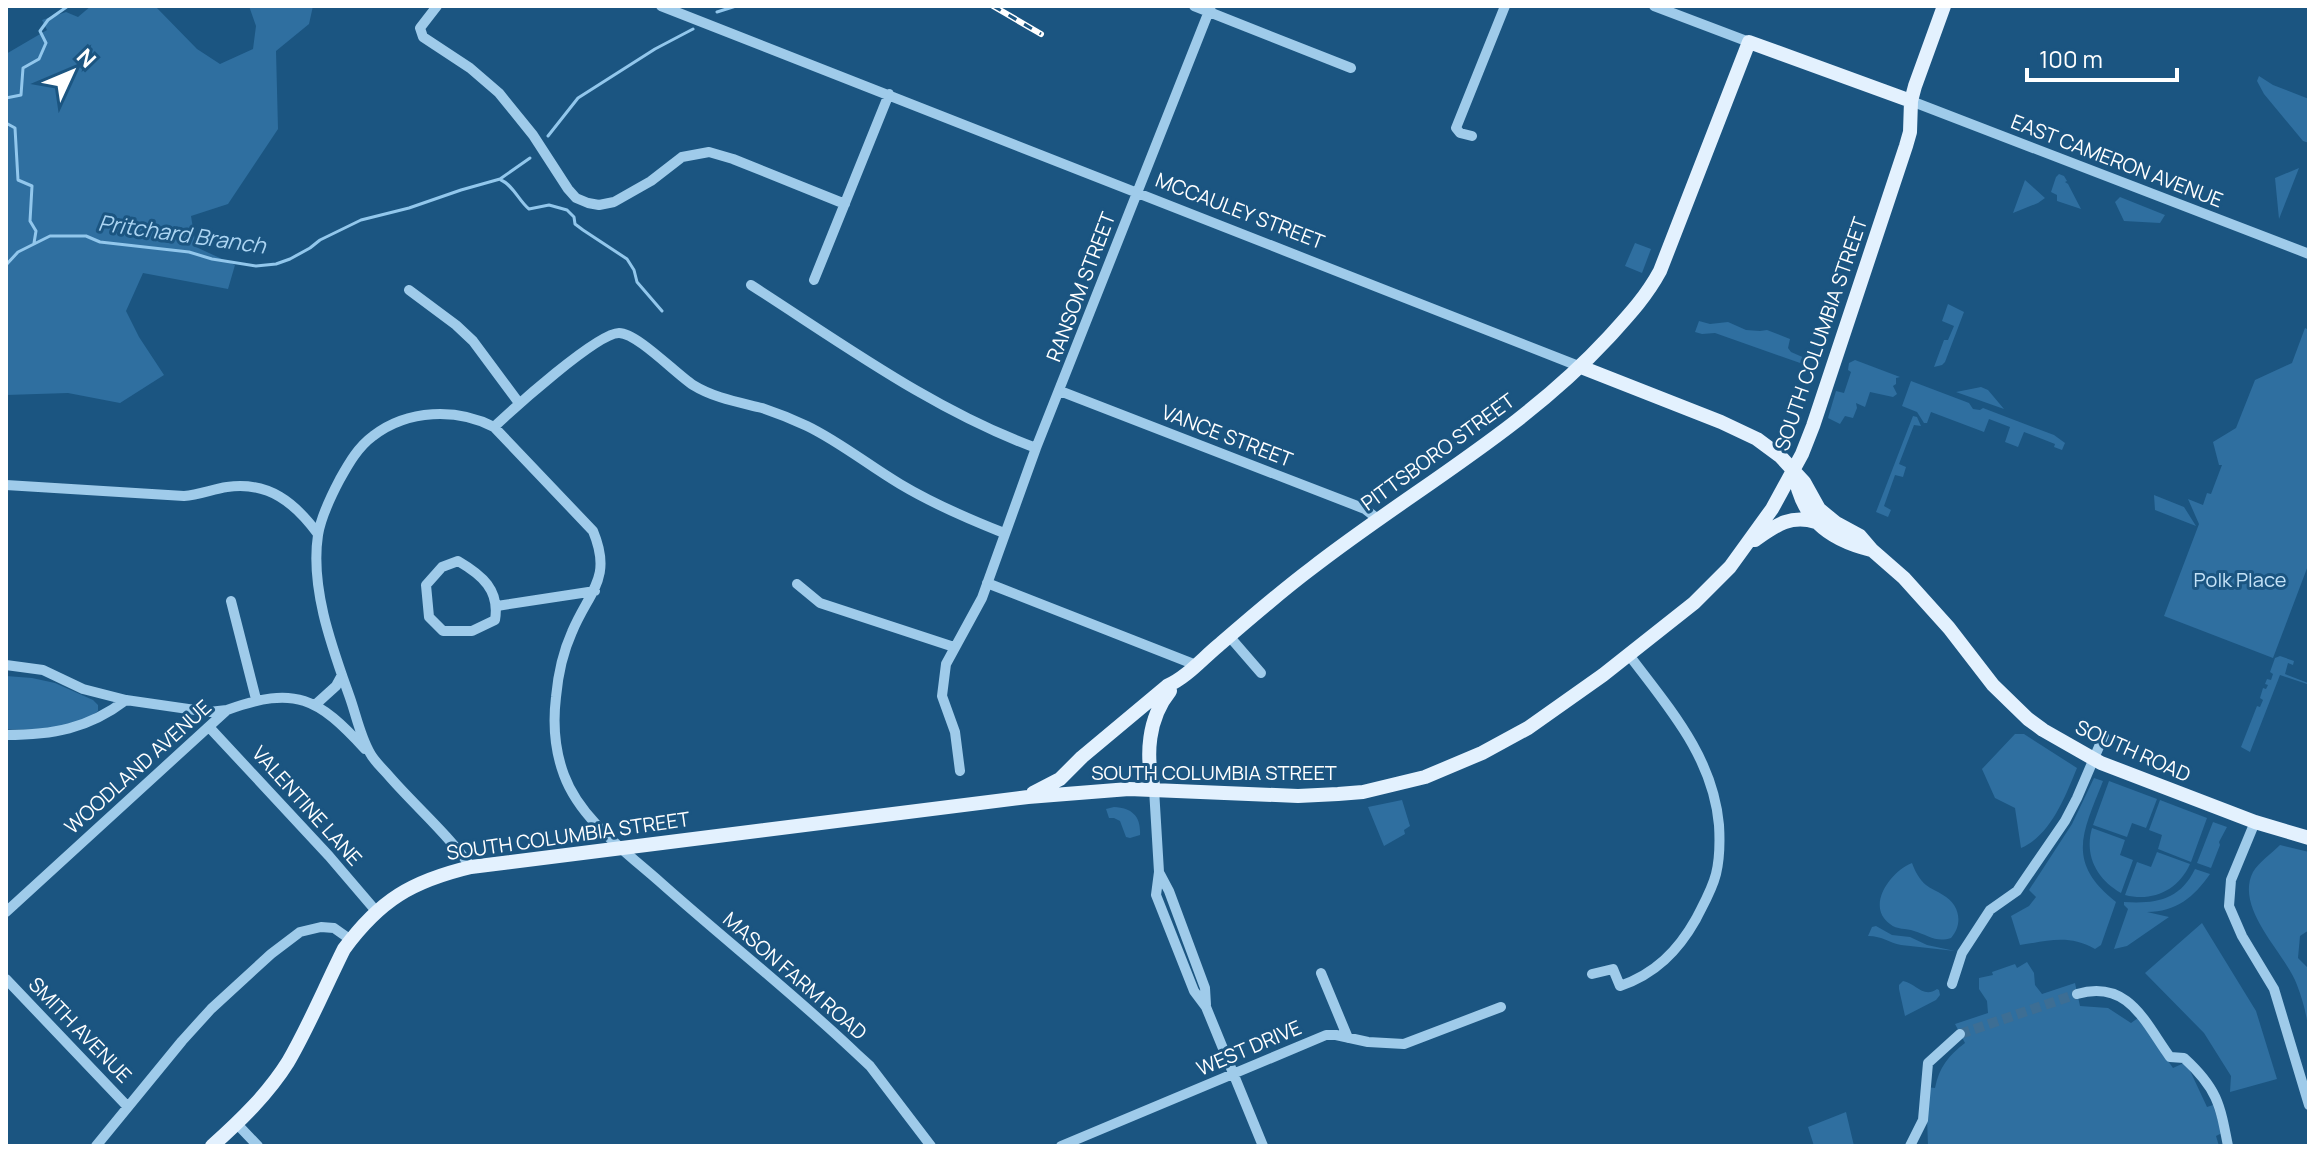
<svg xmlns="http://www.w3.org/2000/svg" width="2315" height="1152" viewBox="0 0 2315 1152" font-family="Manrope,sans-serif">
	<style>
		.green { fill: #2f6fa0 }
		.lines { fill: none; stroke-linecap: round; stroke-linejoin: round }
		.stream { stroke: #92c7ec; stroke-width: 3 }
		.minor-tunnel { stroke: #3d6e94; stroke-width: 10; stroke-dasharray: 10 5; stroke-linecap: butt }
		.minor { stroke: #9fcbea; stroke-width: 10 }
		.major { stroke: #e3f1fe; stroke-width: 14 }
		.rail-casing { stroke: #fff; stroke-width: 6 }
		.rail { stroke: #1b5581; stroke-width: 3; stroke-dasharray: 9; stroke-linecap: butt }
		.labels { text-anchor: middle; stroke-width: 6; stroke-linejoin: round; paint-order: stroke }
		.street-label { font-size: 20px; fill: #fff; stroke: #1b5581 }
		.park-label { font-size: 20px; fill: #c4e2f7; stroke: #1b5581 }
		.water-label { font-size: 22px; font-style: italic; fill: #abd4f2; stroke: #1b5581 }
	</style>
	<rect width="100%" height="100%" fill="#1b5581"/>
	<path class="green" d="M91,6h64l42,43 23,15 33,-15 3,-23 -7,-20h64l-4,18 -33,27 2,78 -50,75 -37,12 5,31 39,18 -7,24 -85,-16 -17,38 13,26 25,38 -44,28 -52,-10 -62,2v-341l41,-24 -5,-10 24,-8 12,5z
		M2259,76l14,9 36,14v44l-6,-2 -39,-47 -7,-13z
		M2299,168l-20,51 -4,-41z
		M2059,174l5,2 3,5 -2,1 3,2 13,25 -24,-8v-6l-6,-3 5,-15z
		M2025,180l20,18 -7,5 -25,10z
		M2120,197l45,18 -5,8 -36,-2 -9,-19z
		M1635,243l16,6 -9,24 -17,-7z
		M1948,304l16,8 -19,50 -3,3 -8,2 10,-27h4l6,-14 -12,-5z
		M1699,321l11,3 18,-2 18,8 14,1 7,-1 23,9 -2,9 3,4 16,7v3l-4,2 -88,-31 -13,1 -7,-2z
		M2305,328l4,2v233l-36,95 -109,-42 35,-92 -11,-25 15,6 4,-12 4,1 11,-29h-3l-6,-23 23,-14 19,-48 37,-17z
		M1855,360l45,17 -4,1v6l-3,2 4,8 -4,3 -23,-5 -5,15 -9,-4 1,5 -4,10 -8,-2 -5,8 -12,-6 8,-27 8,2 7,-21 -3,-2 1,-7z
		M1911,381l58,22 4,6 7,1 3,-2 71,27 11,8 -3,7 -8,-3 1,-3 -31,-12 -6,15 -13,-5 5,-15 -21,-8 -5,13 -53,-20 -4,11h-3l-7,-11 -15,-6z
		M1981,387l7,3 16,19 -48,-17z
		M1913,416l4,1 4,9 -7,-1 -15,39 7,3 -3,10 -8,-2 -11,31 7,4 -3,7 -12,-5z
		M2154,495l30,12 12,19 -41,-16z
		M2280,656l14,5 -1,4 -5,-2 -3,11 23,9 -1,1 -27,-9 -30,77 -9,-5 16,-41 3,1 3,-7 -3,-2 3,-10 3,1 2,-4 -3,-1 2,-5 4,1 2,-6 -3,-2 5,-14z
		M6,676l26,2 23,5 38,17 5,5v6c-20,18 -66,19 -92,18z
		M2015,734h9l53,34c-12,29 -26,67 -56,80l-6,-40 -20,-10 -13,-29z
		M2094,778l9,3c-20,51 -38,81 13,121l-15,43 -6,4c-27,-15 -46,-8 -75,-4l-9,-29 18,-10 7,-9 -7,-7 43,-66z
		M2109,781l48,18 -11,29 -14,-5 -5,14 -34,-12z
		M1402,800l8,26 -6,4 1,4 -21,12 -16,-39z
		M2160,800l47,18 -16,44 -33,-13 4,-14 -13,-5z
		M1114,807c19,1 27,10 26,28l-10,3 -4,-1 -6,-16 -6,-3h-5l-3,-9z
		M2213,822l14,5 -8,15 1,3 -9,23 -14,-5z
		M2092,828l33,12 -5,15 13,5 -12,33c-24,-14 -37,-37 -29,-65z
		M2280,845l29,7v78l-9,6 -2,22 11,11v84c-2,-8 -1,-16 -1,-25 -1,-13 -6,-30 -11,-43 -11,-31 -63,-76 -44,-113 6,-10 19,-19 27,-27z
		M2157,852l33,12c-12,27 -38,38 -65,31l12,-33 14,5z
		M1912,863c3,8 7,16 14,22 5,4 11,6 17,10 16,9 21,28 8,43 -15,5 -23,-3 -37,-7 -8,-3 -17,-1 -24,-7 -25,-18 1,-53 22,-61z
		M2195,869l15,5c-16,23 -34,38 -63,38l22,5 -42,29 -13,3 14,-40 -4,-4v-3c32,2 56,-2 71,-33z
		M2202,923l54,88 21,68 -47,13 1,-16 -27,-43 -59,-60z
		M1876,926l16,9 18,2 17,8 28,6c-18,-2 -36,-4 -54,-6 -12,-2 -18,-9 -33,-9l4,-9z
		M2027,962l7,11 1,12 7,9 33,-11 5,23 28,2 23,15 7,-5 35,50 13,-6 21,45 6,-2 9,28 -6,3 3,10h-291l-2,-59 9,1c4,-21 14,-33 30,-45l-10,-19 33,-11 -1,-12 -8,-12v-11l14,-3 -1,-3 23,-8 2,4z
		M1903,981c13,2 20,18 34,8l2,1 1,5 -4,5 -31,16 -6,-27v-4z
		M1846,1112l8,34h-40l-6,-19z"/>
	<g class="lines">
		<path class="stream" d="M717,12l19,-6
			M6,98l15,-3 2,-27 16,-9 7,-16 -6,-12 8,-11 20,-14
			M6,123l9,5 3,52 14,6 -2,35 6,10 -2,12
			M548,136l30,-38 77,-49 38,-20
			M501,180c12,5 18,21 28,29l20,-4 18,5 7,7 1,7 8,6 44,29 7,11 3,12 25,29
			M6,265l12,-13 32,-16h36l14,6 89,10 23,7 44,7 20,-2 14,-5 20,-11 10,-8 41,-20 48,-12 52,-18 39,-11 30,-21"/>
		<path class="minor-tunnel" d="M1960,1034l117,-40"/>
		<path class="minor" d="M437,6l-17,22 3,9 47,31 29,25 34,42 35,54 8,9 12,5 11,2 15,-3 37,-21 31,-24 27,-5 24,7 112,45
			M661,6l920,361
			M1194,6l157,62
			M1654,6l95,36
			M1911,101l398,153
			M1472,136l-12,-3 -4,-5 49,-122
			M814,280l75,-186
			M751,285c92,59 182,125 285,163
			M409,290l47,35 17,16 46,62
			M1060,391l305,118 14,11
			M494,427c19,-18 103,-94 125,-94 18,0 57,41 74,52 21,13 45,17 69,23 15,5 30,11 45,18 33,16 61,39 93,58 30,18 71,36 104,49
			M6,485l178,11c15,-1 29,-7 43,-9 42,-6 68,16 91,47
			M458,561c24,14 42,29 37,59l-23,11h-29l-14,-14 -3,-32 16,-18z
			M987,583l209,82
			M797,584l23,19 134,44
			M231,601l25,98
			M497,606l98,-15
			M1229,636l32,37
			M6,665l37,5 40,19 43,11 83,12 18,-2
			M315,705l21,-19 6,-11
			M209,727l120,129 47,55
			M6,735c46,0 82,-6 120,-35
			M960,771l-5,-39 -13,-36 4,-32 36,-66 54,-150 175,-442
			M1154,789l5,83 -3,23 38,96 12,16 57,139
			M2255,822l-24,58 -2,26 13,30 32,53 35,116
			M471,867c-24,-34 -55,-60 -82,-91 -6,-7 -15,-15 -19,-23 -10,-17 -14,-39 -21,-58 -17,-48 -39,-107 -31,-160 3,-19 13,-39 22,-56 9,-16 18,-32 33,-43 35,-27 84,-28 121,-9l99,104c20,48 -4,60 -21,101 -9,20 -14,43 -16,65 -3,25 -1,54 8,78 16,44 62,77 96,107 65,58 134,112 197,172l13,12 61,80
			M1160,874l9,17 36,97 1,17
			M6,912l221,-202c69,-25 91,-12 138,39
			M1321,973l27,65
			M1592,974l21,-5 7,17c35,-12 58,-35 76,-67 7,-14 16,-29 20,-45 4,-16 4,-32 3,-49 -6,-68 -50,-117 -90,-170
			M6,979l121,127
			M1952,984l10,-31 28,-43 27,-19 48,-70 12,-23 27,-63
			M2077,994c52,-15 68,29 93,63l14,1c33,30 36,46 44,88
			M237,1124l21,22
			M96,1146l86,-105 29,-32 60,-55 29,-22 21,-5 13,1 17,12
			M1061,1146l265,-111h10l32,7 36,2 97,-37
			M1910,1146l13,-26 5,-57 32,-29"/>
		<path class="major" d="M1581,367l140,55 36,17 23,17 24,26 15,27 17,14 24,13 12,14 32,28 45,50 44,57 35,34 15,11 58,33 154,59 54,16
			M1794,471c7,46 32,68 77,79
			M1755,540c20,-14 35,-26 61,-18
			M1154,789c-9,-33 -6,-71 16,-98
			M1033,793l27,-14 22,-22 85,-71c20,-9 35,-27 52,-41 30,-26 61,-53 93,-77 99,-77 210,-137 296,-230 20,-22 38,-41 52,-67l89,-229 162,59
			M212,1146c28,-25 56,-52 76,-84 21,-36 37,-75 56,-113 36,-49 68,-68 127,-82l557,-70 101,-8 169,7 40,-2 25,-2 62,-15 57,-24 46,-25 75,-53 91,-72 36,-36 42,-58 30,-55 11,-28 93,-280 4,-14 1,-31 4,-15 29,-80"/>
		<defs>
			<path id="rail" d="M993,6l48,28"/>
		</defs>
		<use href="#rail" class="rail-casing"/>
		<use href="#rail" class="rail"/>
	</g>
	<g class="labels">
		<g class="street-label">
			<text transform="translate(2117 161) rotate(21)" y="7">EAST CAMERON AVENUE</text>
			<text transform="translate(1240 211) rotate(21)" y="7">MCCAULEY STREET</text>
			<text transform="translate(1081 287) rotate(-69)" y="7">RANSOM STREET</text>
			<text transform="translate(1821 334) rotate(-71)" y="7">SOUTH COLUMBIA STREET</text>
			<text transform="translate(1227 436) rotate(21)" y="7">VANCE STREET</text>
			<text transform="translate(1438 452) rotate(-36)" y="7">PITTSBORO STREET</text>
			<text transform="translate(2133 751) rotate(24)" y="7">SOUTH ROAD</text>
			<text transform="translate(138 767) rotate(-42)" y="7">WOODLAND AVENUE</text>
			<text x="1214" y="780">SOUTH COLUMBIA STREET</text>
			<text transform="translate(307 806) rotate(48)" y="7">VALENTINE LANE</text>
			<text transform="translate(568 836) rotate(-8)" y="7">SOUTH COLUMBIA STREET</text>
			<text transform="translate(795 976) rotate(41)" y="7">MASON FARM ROAD</text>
			<text transform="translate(80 1030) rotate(46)" y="7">SMITH AVENUE</text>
			<text transform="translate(1249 1048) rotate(-23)" y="7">WEST DRIVE</text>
		</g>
		<g class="park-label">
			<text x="2240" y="587">Polk Place</text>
		</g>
		<g class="water-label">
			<text transform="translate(182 234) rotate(8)" y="8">Pritchard Branch</text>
		</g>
	</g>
	<rect width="2315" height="1152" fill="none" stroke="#ffffff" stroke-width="16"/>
	<g transform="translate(72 72) rotate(46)" stroke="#1b5581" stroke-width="6" paint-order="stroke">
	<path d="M0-6L14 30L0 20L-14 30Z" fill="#ffffff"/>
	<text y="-12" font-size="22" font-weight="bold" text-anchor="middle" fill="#ffffff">N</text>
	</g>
	<path d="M2027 68v12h150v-12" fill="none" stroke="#ffffff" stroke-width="4"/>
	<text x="2039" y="68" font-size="24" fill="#ffffff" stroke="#1b5581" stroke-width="6" paint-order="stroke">100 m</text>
</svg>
